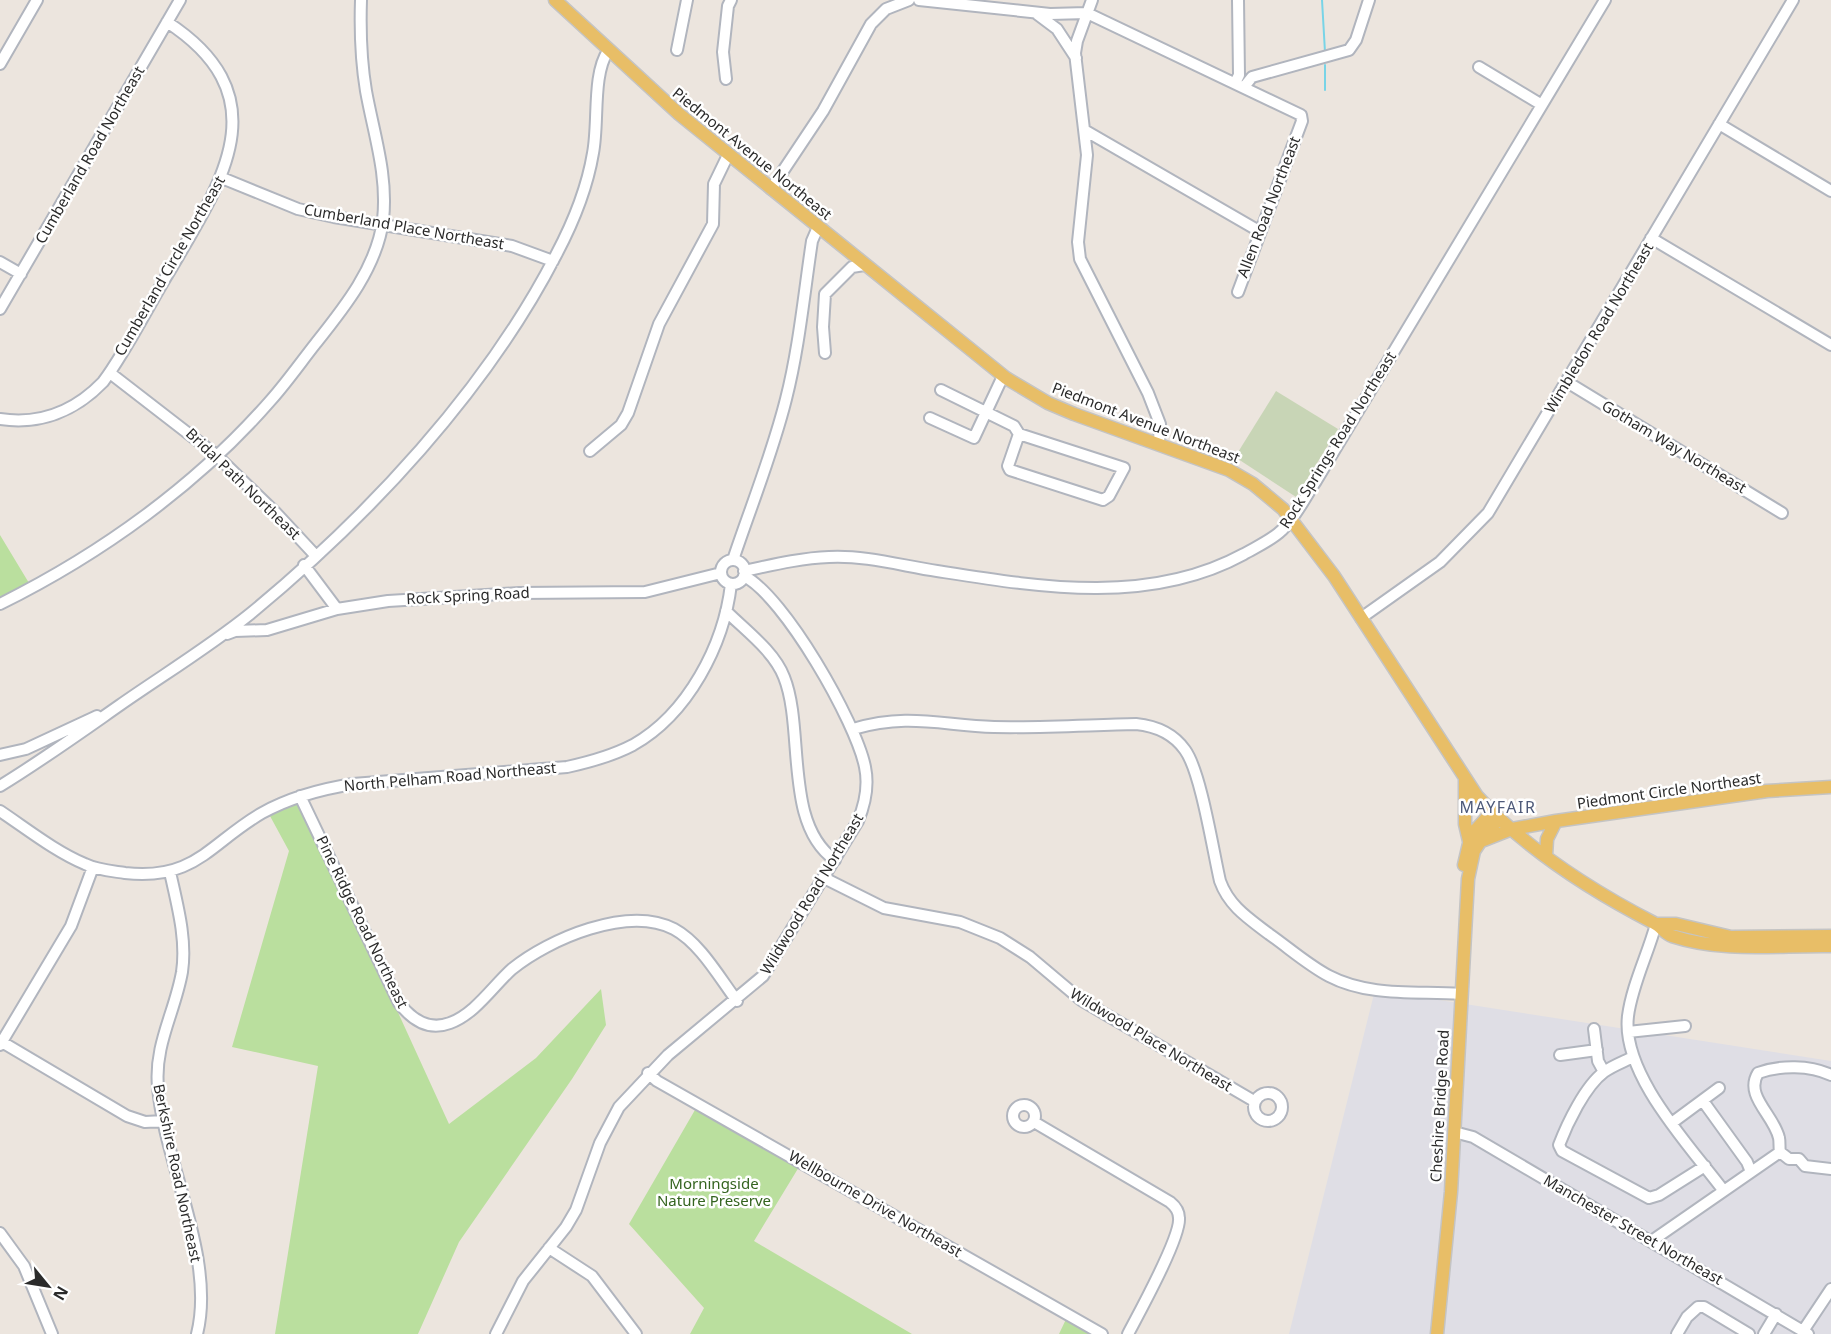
<svg xmlns="http://www.w3.org/2000/svg" width="1831" height="1334" viewBox="0 0 1831 1334" font-family="'Noto Sans',sans-serif">
	<style>
		.industrial { fill: #dfdee5 }
		.green { fill: #badf9e }
		.cemetery { fill: #c8d5b6 }
		.lines { fill: none; stroke-linecap: round; stroke-linejoin: round }
		.stream { stroke: #78d4e7; stroke-width: 2 }
		.minor-casing { stroke: #b1b5be; stroke-width: 14 }
		.major-casing { stroke: #c4c4c4; stroke-width: 15 }
		.minor { stroke: #fff; stroke-width: 10 }
		.major { stroke: #e8be67; stroke-width: 12 }
		.labels { text-anchor: middle; stroke-width: 5; stroke-linejoin: round; paint-order: stroke }
		.street-label { font-size: 15px; fill: #2b2b2b; stroke: #fff }
		.park-label { font-size: 15px; fill: #34641f; stroke: #fff }
		.neighbourhood-label { font-size: 16px; letter-spacing: 1.5px; fill: #4e5a79; stroke: #fff }
	</style>
	<rect width="100%" height="100%" fill="#ece5de"/>
	<path class="industrial" d="M1375,990l456,71v273h-542z"/>
	<path class="green" d="M0,535l32,53 -32,16z
		M300,798l149,326 87,-66 65,-69 5,36 -34,54 -113,163 -41,92h-143l43,-268 -86,-19 57,-196 -19,-35z
		M699,1103l103,59 -48,79 158,93h-222l14,-26 -75,-84z
		M1068,1315l33,19h-42z"/>
	<path class="cemetery" d="M1276,391l62,38 -42,68 -61,-40z"/>
	<g class="lines">
		<path class="stream" d="M1322,0l3,52
			M1325,65v25"/>
		<defs>
			<path id="minor" d="M919,0l131,14 37,-1 214,102 1,6 -64,171
				M1092,0l-15,41 -2,12 12,102 -9,87 2,17 68,134 12,31 -1,18
				M1037,14l20,15 19,29
				M677,50l10,-50
				M0,64l37,-64
				M1479,67l63,38
				M726,79l-3,-27 5,-46 3,-6
				M1235,83l4,-8 -1,-75
				M1244,87l8,-10 97,-27 7,-10 13,-40
				M1719,124l112,67
				M1086,131l173,100
				M222,178l76,31 36,8 178,29 41,15
				M771,189l52,-78 48,-87 15,-15 23,-9
				M1651,238l180,107
				M0,262l21,12
				M0,309l180,-309
				M825,353l-2,-26 2,-33 27,-27 12,-2
				M110,373l106,82 59,57 41,44
				M1567,382l215,131
				M941,390l73,36 5,8
				M930,418l44,20 29,-62
				M0,419c40,6 75,-8 103,-37 25,-34 44,-74 66,-110 52,-89 113,-175 -2,-250
				M1019,434l105,34 -15,28 -6,4 -93,-30 -2,-4z
				M590,451l31,-26 7,-12 31,-89 54,-100 1,-40 14,-29
				M733,560c18,-54 39,-105 53,-161 13,-51 18,-105 26,-158l6,-14
				M721 572a12 12 0 1 1 24 0a12 12 0 1 1-24 0Z
				M304,565l33,44
				M744,571c28,-6 57,-13 85,-14 36,-2 74,9 108,14 102,16 212,35 307,-17 12,-7 28,-14 38,-24 14,-13 23,-33 34,-49l289,-481
				M0,604c101,-50 197,-119 271,-204 16,-18 30,-38 45,-57 28,-35 61,-76 67,-123 5,-45 -9,-85 -17,-129 -5,-30 -6,-61 -5,-91
				M726,611c19,19 48,40 58,66 21,52 -1,147 51,183
				M1361,618l79,-56 48,-49 305,-513
				M227,634l8,-3 32,-1 70,-21 51,-8 131,-8 126,-1 76,-19
				M853,729c55,-16 87,-4 141,-2 47,1 95,-2 142,-3 20,2 37,9 49,26 16,22 28,101 35,131 9,25 28,37 49,53 20,14 39,31 60,42 40,21 88,15 131,18
				M0,755l26,-6 71,-33
				M0,786c41,-25 80,-53 120,-81 43,-30 89,-58 130,-91 118,-97 236,-223 306,-359 17,-32 31,-66 37,-102 6,-31 -1,-78 15,-102
				M300,796l99,207c13,17 30,28 51,20 25,-9 43,-37 62,-54 37,-30 116,-64 162,-40 26,14 45,48 63,72
				M0,811c27,18 56,41 85,53 12,6 27,7 40,9 70,8 85,-30 137,-60 29,-16 59,-24 91,-29l214,-17c23,-5 45,-11 66,-22 55,-31 91,-100 98,-161
				M170,872c7,32 17,67 12,100 -7,40 -28,73 -24,115 6,75 58,172 39,247
				M824,878l60,30 76,14 40,16 30,19 51,43 173,101
				M1656,924c-8,30 -24,61 -28,92 -7,58 62,130 95,174
				M1594,1029l4,32 6,11
				M1628,1032l57,-6
				M2,1042l125,74 18,6 19,-1
				M0,1045l71,-119 22,-59
				M1560,1055l37,-5
				M1633,1057c-10,5 -21,9 -29,15 -19,14 -37,52 -45,73l3,6 87,47 10,-3 46,-29
				M648,1073l9,8 445,253
				M1831,1075c-21,-10 -51,-10 -73,-2 -14,23 16,42 21,65 1,4 0,10 1,14l9,7h10l6,7 26,3
				M1254 1107a14 14 0 1 1 28 0a14 14 0 1 1-28 0Z
				M1703,1101l44,61 4,10
				M1013 1116a11 11 0 1 1 22 0a11 11 0 1 1-22 0Z
				M1034,1122l136,80c5,4 9,9 9,16 2,19 -40,95 -51,116
				M1673,1122l46,-34
				M1454,1132l19,5 335,197
				M0,1233l24,33 28,68
				M1653,1240l127,-88
				M549,1248l43,28 44,58
				M1803,1331l28,-42
				M496,1334l27,-53 43,-54 10,-17 24,-67 19,-36 49,-52 95,-79 95,-155c7,-17 11,-35 7,-54 -9,-45 -81,-171 -121,-191
				M1677,1334l10,-17 11,-10h6l45,27
				M1764,1334l12,-20"/>
			<path id="major" d="M555,0l124,114 327,264 42,25 26,11 155,56 24,14 30,25 51,67 143,220c49,53 113,94 177,127 7,3 11,11 18,13 52,17 106,9 159,10
				M1465,780v44l4,17
				M1479,842l33,-13 44,-8 211,-30 64,-4
				M1546,856l1,-17 9,-18
				M1464,865l7,-30 21,-23
				M1656,924h20l55,13 100,-1
				M1437,1334l14,-142 17,-313 6,-28 14,-21 11,-11"/>
		</defs>
		<use href="#minor" class="minor-casing"/>
		<use href="#major" class="major-casing"/>
		<use href="#minor" class="minor"/>
		<use href="#major" class="major"/>
	</g>
	<g class="labels">
		<g class="street-label">
			<text transform="translate(752 154) rotate(39)" y="5">Piedmont Avenue Northeast</text>
			<text transform="translate(90 155) rotate(-60)" y="5">Cumberland Road Northeast</text>
			<text transform="translate(1269 207) rotate(-69)" y="5">Allen Road Northeast</text>
			<text transform="translate(404 227) rotate(10)" y="5">Cumberland Place Northeast</text>
			<text transform="translate(170 266) rotate(-60)" y="5">Cumberland Circle Northeast</text>
			<text transform="translate(1599 328) rotate(-59)" y="5">Wimbledon Road Northeast</text>
			<text transform="translate(1146 423) rotate(21)" y="5">Piedmont Avenue Northeast</text>
			<text transform="translate(1338 440) rotate(-58)" y="5">Rock Springs Road Northeast</text>
			<text transform="translate(1674 447) rotate(31)" y="5">Gotham Way Northeast</text>
			<text transform="translate(243 484) rotate(44)" y="5">Bridal Path Northeast</text>
			<text transform="translate(468 596) rotate(-3)" y="5">Rock Spring Road</text>
			<text transform="translate(450 777) rotate(-5)" y="5">North Pelham Road Northeast</text>
			<text transform="translate(1669 791) rotate(-8)" y="5">Piedmont Circle Northeast</text>
			<text transform="translate(812 894) rotate(-59)" y="5">Wildwood Road Northeast</text>
			<text transform="translate(362 922) rotate(64)" y="5">Pine Ridge Road Northeast</text>
			<text transform="translate(1151 1040) rotate(31)" y="5">Wildwood Place Northeast</text>
			<text transform="translate(1440 1106) rotate(-87)" y="5">Cheshire Bridge Road</text>
			<text transform="translate(177 1173) rotate(78)" y="5">Berkshire Road Northeast</text>
			<text transform="translate(875 1204) rotate(30)" y="5">Wellbourne Drive Northeast</text>
			<text transform="translate(1633 1230) rotate(30)" y="5">Manchester Street Northeast</text>
		</g>
		<g class="park-label">
			<text x="714" y="1189">Morningside<tspan x="714" dy="17">Nature Preserve</tspan></text>
		</g>
		<g class="neighbourhood-label">
			<text x="1498" y="813">MAYFAIR</text>
		</g>
	</g>
	<g transform="translate(48 1286) rotate(120)" stroke="#ffffff" stroke-width="4.5" paint-order="stroke">
	<path d="M0-4.5L10 22L0 15L-10 22Z" fill="#2b2b2b"/>
	<text y="-9" font-size="16" font-weight="bold" text-anchor="middle" fill="#2b2b2b">N</text>
	</g>
</svg>
